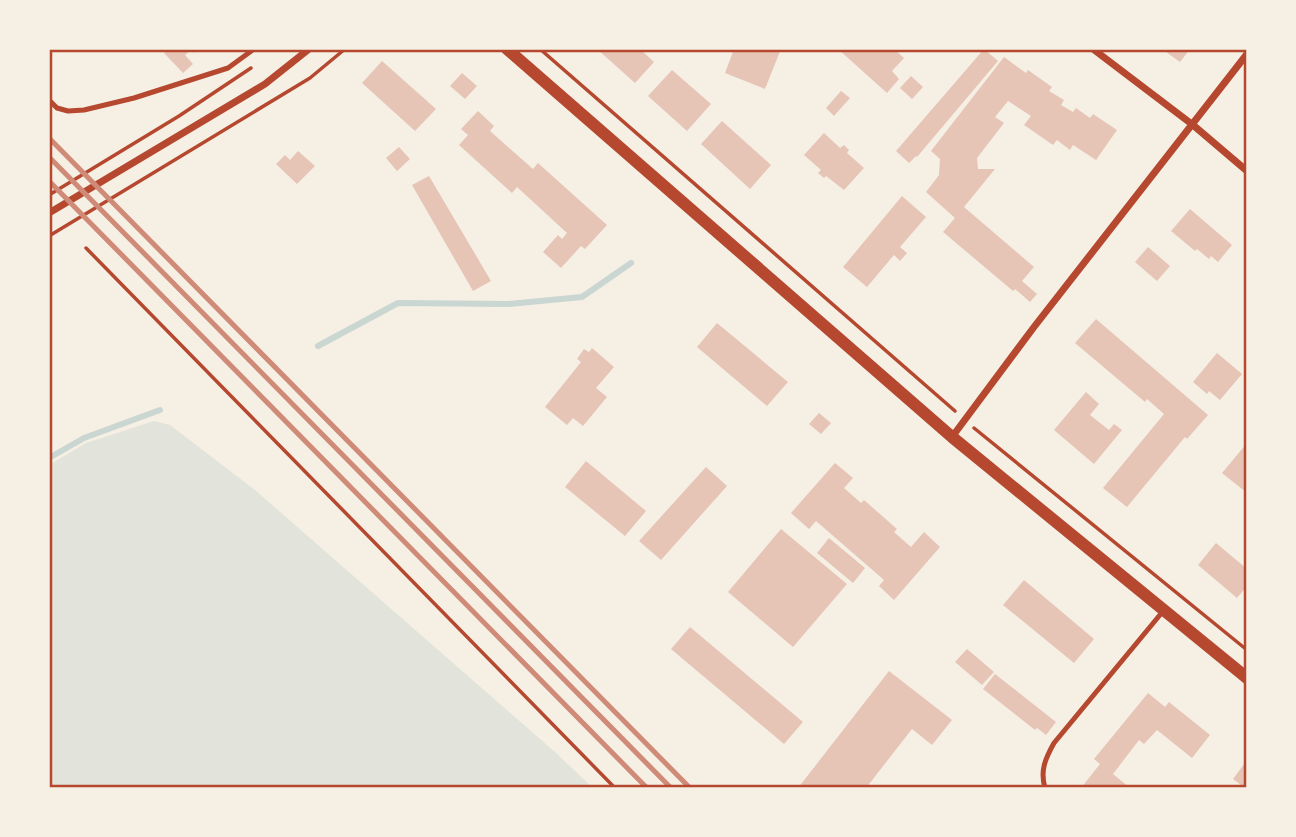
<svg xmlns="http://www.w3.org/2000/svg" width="1296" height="837" viewBox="0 0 1296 837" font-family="'Asap Condensed',sans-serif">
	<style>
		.green { fill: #e2e4dc }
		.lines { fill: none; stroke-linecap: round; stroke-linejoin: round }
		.stream { stroke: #c9d6d2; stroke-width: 6 }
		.building { fill: #e6c5b7 }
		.path { stroke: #b5482f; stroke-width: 3.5 }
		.service { stroke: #b5482f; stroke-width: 5 }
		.minor { stroke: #b5482f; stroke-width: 7 }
		.tertiary { stroke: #b5482f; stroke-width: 12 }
		.rail { stroke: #cf8b77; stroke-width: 5 }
		.neatline { fill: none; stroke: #b5482f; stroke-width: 2.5 }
	</style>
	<rect width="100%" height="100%" fill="#f6efe4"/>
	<path class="green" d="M154,421l16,4 85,65 300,262 38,36h-544v-323l37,-22z"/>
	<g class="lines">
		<path class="stream" d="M318,346l80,-43 111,1 73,-7 49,-34
			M49,458l35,-20 76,-28"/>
	</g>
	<path class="building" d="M168,49h29l-3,4 -3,-3 -6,5 8,9 -10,9 -19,-20z
		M597,49h43l14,13 -19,21z
		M734,49h47l-16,40 -40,-16z
		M838,49h56l10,9 -12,13 7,8 -12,14z
		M984,49l14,12 -81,96 -1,-1 -7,7 -13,-12z
		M1162,49h28l-10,13z
		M1004,57l22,16 2,-3 24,17 -3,4 15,9 -3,5 12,7 3,-4 14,10 3,-4 24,16 -21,30 -23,-15 -3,5 -13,-10 -4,5 -29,-20 7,-9 -23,-15 -13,16 9,6 -27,35 1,11h17l-31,38 70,60 -12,14 15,13 -7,8 -15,-13 -2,2 -70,-59 12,-14 -29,-26 13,-17 1,-16 -9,-8z
		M382,61l54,48 -21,22 -53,-48z
		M672,70l39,34 -24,27 -39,-35z
		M462,73l15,13 -12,13 -15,-13z
		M911,76l12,11 -11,12 -12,-11z
		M841,91l9,7 -16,18 -8,-8z
		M478,111l16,15 -4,5 43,38 5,-6 69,62 -22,24 -4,-3 -20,22 -18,-16 15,-17 4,4 5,-6 -50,-46 -5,6 -53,-48 9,-10 -7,-6z
		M722,121l49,44 -21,24 -49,-45z
		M824,133l16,15 4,-3 5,5 -2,3 17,15 -20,22 -18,-14 -2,2 -6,-5 3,-3 -17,-15z
		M399,147l11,12 -13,12 -11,-13z
		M298,151l17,15 -18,18 -21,-20 9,-9 5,5z
		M429,176l62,105 -18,10 -61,-106z
		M902,196l24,21 -26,30 7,6 -7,8 -6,-6 -27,32 -24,-20z
		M1190,209l42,36 -14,17 -7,-6 -2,3 -12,-10 -2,2 -24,-20z
		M1148,247l22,19 -13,15 -22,-19z
		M1096,319l112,96 -21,24 -2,-2 -58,70 -24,-19 61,-74 -17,-15 -2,3 -70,-59z
		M717,323l71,59 -21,24 -70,-59z
		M592,348l22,19 -18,21 11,9 -24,29 -10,-8 -6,7 -22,-18 36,-45 -4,-3 7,-10 5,3z
		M1217,353l25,21 -22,26 -11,-9 -2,3 -14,-12z
		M1086,392l13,12 -9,11 19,15 5,-6 8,6 -28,34 -40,-34z
		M819,413l12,10 -10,11 -12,-10z
		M1247,443v50l-25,-20z
		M586,461l60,50 -21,25 -60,-49z
		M835,463l18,15 -9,10 17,15 3,-3 33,29 -3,3 17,15 13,-15 16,15 -46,53 -15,-14 5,-6 -68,-59 -7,8 -18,-16z
		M706,467l21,19 -66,74 -22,-19z
		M781,529l66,55 -54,63 -65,-55z
		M829,538l36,30 -12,15 -36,-30z
		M1216,543l31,26v17l-10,12 -39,-33z
		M1024,580l70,59 -20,24 -71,-58z
		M690,627l113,95 -19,22 -113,-95z
		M967,649l27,23 -12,13 -27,-23z
		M889,671l63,49 -20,25 -20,-16 -46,59h-68z
		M995,674l61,48 -10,13 -9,-7 -2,2 -52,-41z
		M1148,693l17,14 4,-5 41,33 -18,23 -35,-28 -13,14 -5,-4 -26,34 17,14h-49l19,-24 -6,-5z
		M1247,760v28h-2l-12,-9z"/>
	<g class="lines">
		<path class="path" d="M540,49l415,362
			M49,195l130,-79 72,-48
			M49,236l261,-158 35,-29
			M86,248l529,540
			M974,428l273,222"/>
		<path class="service" d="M49,100l8,8 11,3 16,-1 50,-12 94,-30 26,-19
			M1045,788c-5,-17 0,-29 9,-45l110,-133"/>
		<path class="minor" d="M1093,49l100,76 54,46
			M49,213l216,-129 44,-35
			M952,437l82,-110 213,-273"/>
		<path class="tertiary" d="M507,49l445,388 295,241"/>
		<path class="rail" d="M49,138l641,650
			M49,157l622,631
			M49,181l598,607"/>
	</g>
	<rect width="1296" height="837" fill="none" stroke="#f6efe4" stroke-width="102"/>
	<rect x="51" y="51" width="1194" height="735" class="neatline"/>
</svg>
